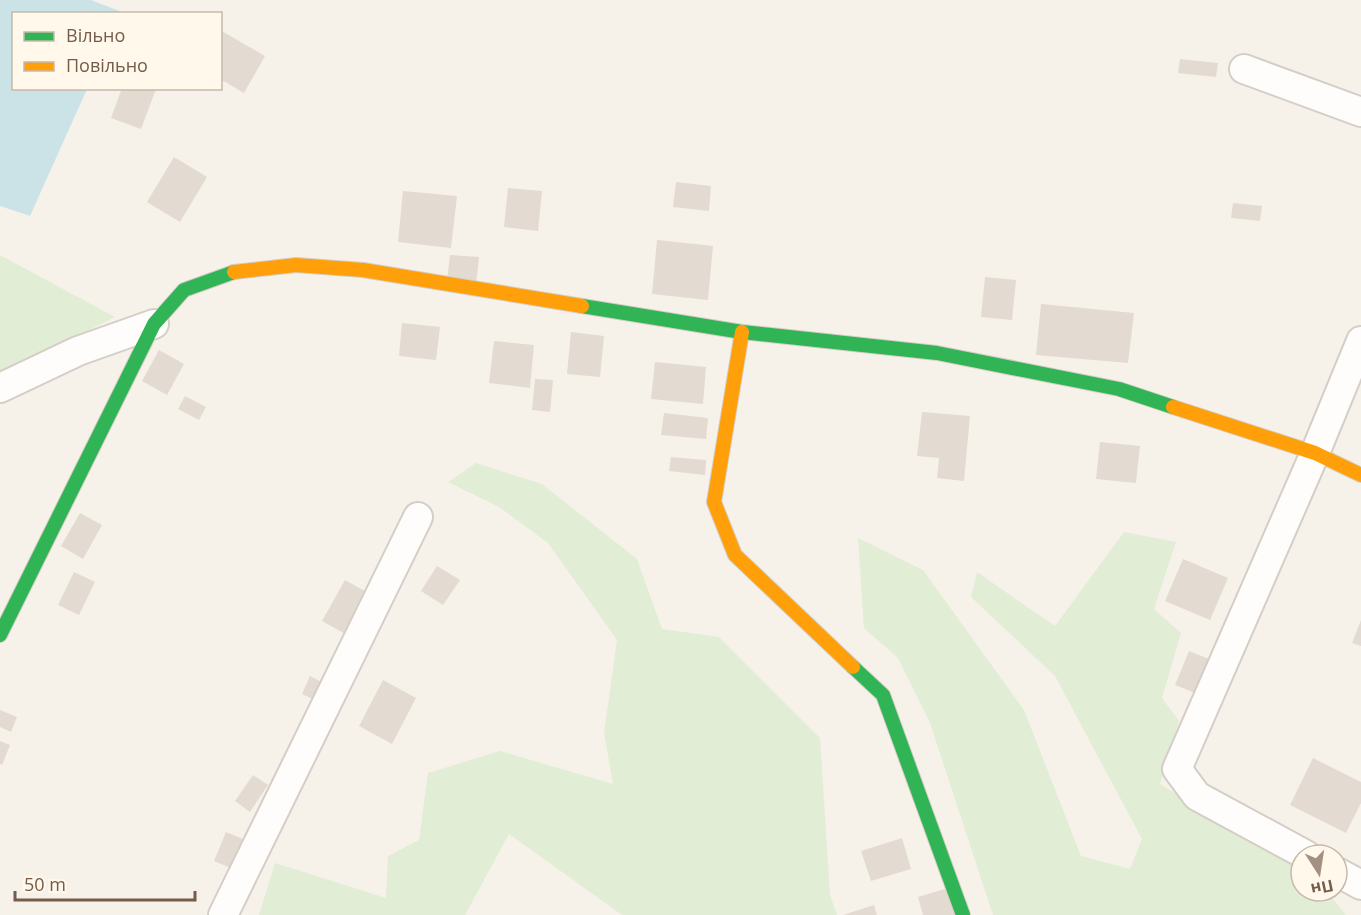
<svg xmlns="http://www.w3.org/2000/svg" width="1361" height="915" viewBox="0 0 1361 915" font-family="'Open Sans',sans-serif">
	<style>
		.green { fill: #e2edd5 }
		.water { fill: #cbe3e6 }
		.building { fill: #e3dad1 }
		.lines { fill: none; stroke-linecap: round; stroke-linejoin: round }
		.street-casing { stroke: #d4cec7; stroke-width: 32 }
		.fast-casing { stroke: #d5cec6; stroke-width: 16 }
		.slow-casing { stroke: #d5cec6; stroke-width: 16 }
		.street { stroke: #fefdfc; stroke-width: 28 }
		.fast { stroke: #30b455; stroke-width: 14 }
		.slow { stroke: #ff9f0a; stroke-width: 14 }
	</style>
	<rect width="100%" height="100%" fill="#f6f2ea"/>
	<path class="green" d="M0,255l115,62 -115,58z
		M476,463l66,21 95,75 25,70 57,8 101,101 10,157 7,20h-215l-113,-81 -44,81h-206l16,-52 111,35 2,-42 31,-16 9,-67 72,-22 113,33 -9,-51 13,-93 -69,-97 -49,-36 -51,-25z
		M1124,532l52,10 -22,67 27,24 -19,65 17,23 -19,63 141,87v20h26l19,24h-353l-63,-192 -32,-65 -34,-30 -6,-90 65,32 101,140 57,146 49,13 12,-30 -87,-163 -84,-79 6,-25 78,54z"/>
	<path class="water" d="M0,0h91l31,12 -108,2v74l73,1 -57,127 -30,-10z"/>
	<path class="building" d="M220,30l45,26 -21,37 -24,-14z
		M1180,59l38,4 -2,14 -38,-4z
		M122,88l34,1 -15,40 -30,-11z
		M174,157l33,20 -27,45 -33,-20z
		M676,182l35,4 -2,25 -36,-4z
		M508,188l34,3 -4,40 -34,-4z
		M403,191l54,5 -6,52 -53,-6z
		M1233,203l29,3 -2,15 -29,-3z
		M657,240l56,6 -5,54 -56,-6z
		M450,255l29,2 -3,27 -29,-3z
		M985,277l31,3 -4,40 -31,-3z
		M1041,304l93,9 -6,50 -92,-8z
		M402,323l38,4 -4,33 -37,-4z
		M571,332l33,4 -4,41 -33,-3z
		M494,341l40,4 -4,43 -41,-5z
		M159,350l25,14 -17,31 -25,-14z
		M655,362l51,5 -3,37 -52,-5z
		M535,379l18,1 -3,32 -18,-2z
		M185,396l21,11 -7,13 -21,-11z
		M922,412l48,4 -6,65 -27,-3 2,-20 -22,-2z
		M664,413l44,5 -2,21 -45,-4z
		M1100,442l40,4 -4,37 -40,-4z
		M671,457l35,3 -1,15 -36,-4z
		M80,513l22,12 -19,34 -22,-13z
		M1183,559l45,19 -18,42 -45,-19z
		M437,566l23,14 -17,25 -22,-14z
		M74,572l21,10 -16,33 -21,-10z
		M345,580l27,15 -23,41 -27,-15z
		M1361,620v26l-9,-3z
		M1189,651l25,10 -14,34 -25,-10z
		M310,676l23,12 -8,17 -23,-11z
		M383,680l33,18 -24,46 -33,-18z
		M0,710l17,7 -6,15 -11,-5z
		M0,741l10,4 -8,20 -2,-1z
		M1313,758l48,24v21l-15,30 -56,-28z
		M253,775l15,10 -18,27 -15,-11z
		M226,832l24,10 -12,29 -24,-10z
		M902,838l9,31 -40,12 -10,-30z
		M948,888l9,27h-34l-5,-18z
		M874,905l3,10h-34z"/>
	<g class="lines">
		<defs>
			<path id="street" d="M1244,69l117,43
				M0,388l78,-37 76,-27
				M1306,855l-109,-59 -20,-27 138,-316 46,-112
				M1337,872l24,13
				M223,915l195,-398"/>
			<path id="fast" d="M582,306l160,26 195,21 182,36 54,18
				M0,635l154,-311 30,-34 50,-18
				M853,667l30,28 80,220"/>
			<path id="slow" d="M234,272l62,-7 67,5 219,36
				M742,332l-28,170 21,53 118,112
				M1173,407l142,46 46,22"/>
		</defs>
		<use href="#street" class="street-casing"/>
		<use href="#fast" class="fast-casing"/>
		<use href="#slow" class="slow-casing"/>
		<use href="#street" class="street"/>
		<use href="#fast" class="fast"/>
		<use href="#slow" class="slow"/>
	</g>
	<rect x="12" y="12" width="210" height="78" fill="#fff8eb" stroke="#c7b9ab" stroke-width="1.5"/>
	<rect x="24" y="32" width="30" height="9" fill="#30b455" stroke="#c7b9ab" stroke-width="1.5"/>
	<text x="66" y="42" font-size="18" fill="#745b4a">Вільно</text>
	<rect x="24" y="62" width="30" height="9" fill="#ff9f0a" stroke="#c7b9ab" stroke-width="1.5"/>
	<text x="66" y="72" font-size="18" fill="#745b4a">Повільно</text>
	<g transform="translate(1319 873) rotate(168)"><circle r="28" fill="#fff8eb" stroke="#c7b9ab" stroke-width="1.5"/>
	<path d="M0-4.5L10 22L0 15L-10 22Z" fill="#a29082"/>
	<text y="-9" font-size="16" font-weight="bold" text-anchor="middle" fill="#745b4a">Пн</text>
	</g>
	<path d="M15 891v9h180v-9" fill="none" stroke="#745b4a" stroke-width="3"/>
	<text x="24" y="891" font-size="18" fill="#745b4a" stroke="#fff8eb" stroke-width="4.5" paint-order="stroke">50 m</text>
</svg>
